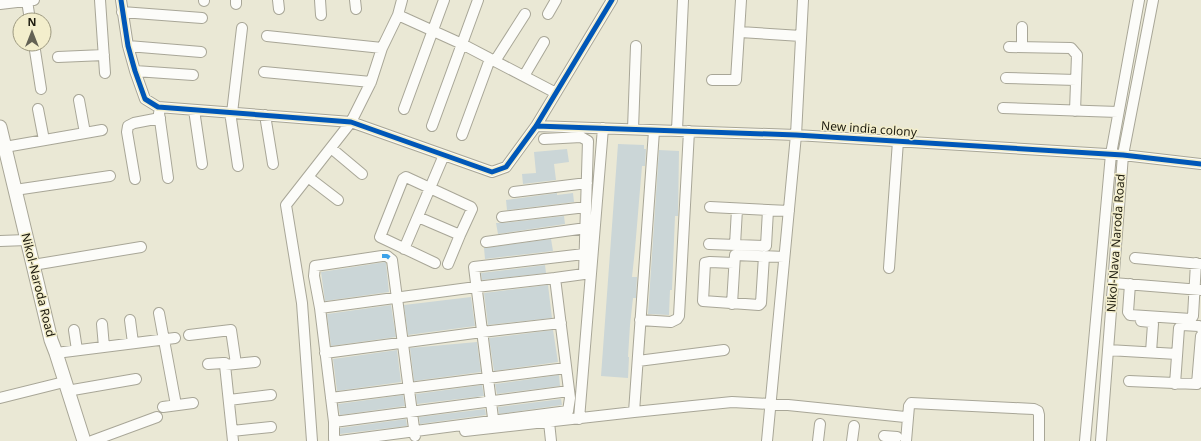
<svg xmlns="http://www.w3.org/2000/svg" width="1201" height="441" viewBox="0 0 1201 441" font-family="'Noto Sans',sans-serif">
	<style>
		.building { fill: #cbd6d7 }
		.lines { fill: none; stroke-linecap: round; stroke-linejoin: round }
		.minor-casing { stroke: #a8a697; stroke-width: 12 }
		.major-casing { stroke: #a8a697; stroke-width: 15 }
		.minor { stroke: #fcfcf9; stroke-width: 10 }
		.major { stroke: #fcfcf9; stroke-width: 13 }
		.quiet { stroke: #3da2e9; stroke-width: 4; stroke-dasharray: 8 4; stroke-linecap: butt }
		.cycleway-casing { stroke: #f3eecc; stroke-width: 8 }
		.cycleway { stroke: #0057b8; stroke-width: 5 }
		.labels { text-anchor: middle; stroke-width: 3; stroke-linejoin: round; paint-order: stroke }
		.street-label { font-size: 12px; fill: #1c1a0e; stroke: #f3eecc }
	</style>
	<rect width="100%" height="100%" fill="#eae8d5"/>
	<path class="building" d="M618,144l26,1v4h2l-1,17h-3l-7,83 -3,28h5l-1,21h-3l-3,27 -2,32h1l-1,21 -27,-2z
		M567,149l2,13 -15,2 2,16 -33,4 -1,-10 14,-1 -2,-21z
		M659,150l20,1 -1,65h-3l-2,49 -1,25h-2l-1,25 -21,-1z
		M557,193v2l16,-2 1,9 -67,8 -1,-10z
		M564,216l1,8 -67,10 -2,-11h7z
		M551,239l2,12 -68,8 -1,-11z
		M385,262l1,1 3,29 -64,9 -4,-29z
		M545,265l1,8 -64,7 -1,-7z
		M548,285l4,33 -64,7 -4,-32z
		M471,297l4,29 -67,9 -4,-30z
		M391,305l5,32 -65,9 -4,-32z
		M553,330l5,32 -64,9 -5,-33z
		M477,342l4,30 -67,9 -4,-33z
		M397,350l4,32 -64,9 -4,-32z
		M559,375l1,11 -63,8 -2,-10z
		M482,385l2,11 -67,8 -1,-10z
		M403,395l2,11 -65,9 -2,-11z
		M561,399l1,6 -63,9 -1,-7z
		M485,409l1,6 -66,9 -1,-7z
		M406,419l1,7 -67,8v-6z"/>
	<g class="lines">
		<defs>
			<path id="minor" d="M100,0l5,73
				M121,0l7,46 7,25 10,28 13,8 193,15 141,50 14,-5 30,-41 76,-126
				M204,0v1
				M236,0v4
				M278,0l1,9
				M320,0l1,15
				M355,0l1,9
				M27,1l3,19
				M0,4l34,-4
				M122,12l80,6
				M548,14l8,-14
				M398,15l64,29 94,49
				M740,32l61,4
				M267,36l115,12
				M34,44l7,45
				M128,46l73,6
				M1009,47l62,1 6,7 -2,56
				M1022,47v-20
				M58,57l46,-2
				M495,61l30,-47
				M135,71l58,4
				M264,72l107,10
				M524,76l20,-34
				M1006,78l70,2
				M712,80h24l5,-80
				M1003,108l115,4
				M38,109l6,31
				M404,109l40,-109
				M194,110l8,54
				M230,112l8,54
				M159,113l9,65
				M232,113l10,-85
				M265,115l8,49
				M432,126l46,-126
				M536,126l260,9 327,20 78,9
				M633,129l3,-83
				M677,130l6,-130
				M85,133l17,-3
				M462,135l28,-76
				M5,147l80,-14 -6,-33
				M331,148l31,26
				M308,177l30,23
				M135,179l-8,-47 1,-6 6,-3 26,-5
				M15,190l95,-14
				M514,192l73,-9
				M710,207l79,4
				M418,217l42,18 12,-26 -1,-2 -65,-30 -3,2 -23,58 55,26
				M502,217l84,-10
				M0,241l27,-1
				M486,242l100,-14
				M709,244l57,2 2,-36
				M735,245l2,-36
				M404,249l40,-94
				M1135,258l66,6
				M734,263l-24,-1 -5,1 -2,38 56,4 2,-2 3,-47
				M448,264l12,-29
				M33,265l108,-18
				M889,268l9,-127
				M1113,283l88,7
				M1130,284l-2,28 2,3 61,4 2,-3 3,-53
				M732,304l3,-49 49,2
				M320,308l156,-21 79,-9
				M159,313l17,92
				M130,320l3,23
				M640,320l31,2 6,-3 2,-3 10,-185
				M1141,321l10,1 2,2 -2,28
				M102,324l2,23
				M74,330l3,20
				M189,335l42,-5 5,34
				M1108,350l69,4
				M56,353l119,-15
				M325,353l157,-21 79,-9
				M638,361l86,-11
				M208,364l15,-1h2v2
				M1129,381l68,3 4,-48
				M1175,384l4,-56 3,-3 17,1 2,2
				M67,391l69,-12
				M0,398l64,-16
				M331,398l235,-30
				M229,400l42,-5
				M163,407l30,-4
				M634,412l20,-281
				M579,419l24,-291
				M334,422l235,-31
				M549,422l2,19
				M494,426l-20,-159 110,-13
				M232,431l39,-4
				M465,431l169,-19 98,-10 56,3 117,12
				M884,436l13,1
				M92,441l65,-24
				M233,441l-8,-76 30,-3
				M312,441l-10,-138 -16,-98 65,-83 20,-40 11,-34 16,-33 4,-15
				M339,441l-5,-2v-17l-14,-114 -6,-32 1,-10 67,-10h5l5,4 23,176
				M340,441l228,-30 2,-13 -15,-120 29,-4 4,-133 -7,-4 -37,2
				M767,441l29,-306 7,-135
				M818,441l2,-17
				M852,441l2,-15
				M906,441l3,-35 2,-3 123,6 4,2 1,4v26
				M1085,441l26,-287 28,-154
				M1101,441l22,-286 30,-155"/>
			<path id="major" d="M0,127l51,213 5,13 28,88"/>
		</defs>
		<use href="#minor" class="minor-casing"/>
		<use href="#major" class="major-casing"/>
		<use href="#minor" class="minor"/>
		<use href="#major" class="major"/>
		<path class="quiet" d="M382,256h5l5,4"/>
		<defs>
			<path id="cycleway" d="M121,0l7,46 7,25 10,28 13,8 193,15 141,50 14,-5 30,-41 76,-126
				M536,126l260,9 327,20 78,9"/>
		</defs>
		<use href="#cycleway" class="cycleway-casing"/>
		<use href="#cycleway" class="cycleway"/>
	</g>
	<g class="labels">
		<g class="street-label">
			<text transform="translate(869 129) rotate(4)" y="4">New india colony</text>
			<text transform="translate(1116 243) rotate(-86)" y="4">Nikol-Nava Naroda Road</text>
			<text transform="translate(38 285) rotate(76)" y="4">Nikol-Naroda Road</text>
		</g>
	</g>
	<g transform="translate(32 32)"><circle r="19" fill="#f3eecc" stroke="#9d9980"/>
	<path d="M0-3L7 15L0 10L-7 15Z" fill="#646254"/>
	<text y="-6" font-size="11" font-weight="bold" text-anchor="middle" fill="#1c1a0e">N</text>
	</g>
</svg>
